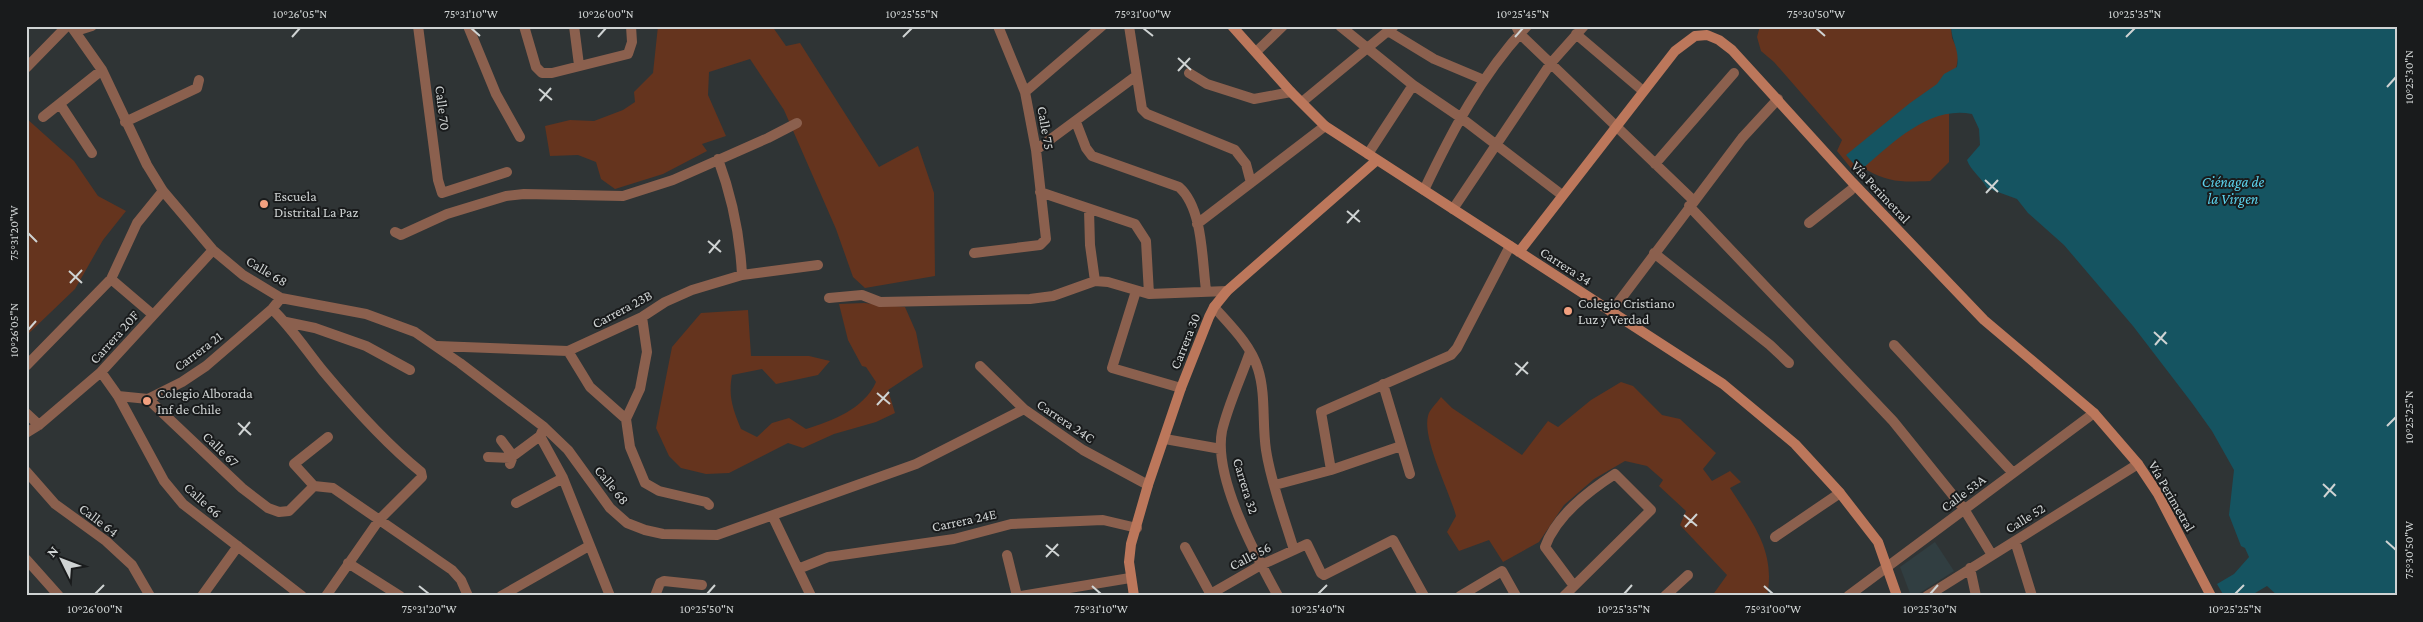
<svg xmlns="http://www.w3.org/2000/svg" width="2423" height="622" viewBox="0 0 2423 622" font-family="'Crimson Pro',serif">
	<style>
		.built { fill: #313e41 }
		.green { fill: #65341e }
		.water { fill: #155461 }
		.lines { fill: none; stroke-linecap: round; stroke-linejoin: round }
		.street { stroke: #8b604e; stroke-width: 10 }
		.secondary { stroke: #bc775b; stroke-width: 10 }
		.ticks { fill: none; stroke: #cfd3d3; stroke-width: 2 }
		.poi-dot { fill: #f2a07f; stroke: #191b1c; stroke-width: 2 }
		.labels { text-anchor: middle; stroke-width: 4; stroke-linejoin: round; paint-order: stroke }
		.street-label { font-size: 14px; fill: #cfd3d3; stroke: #191b1c }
		.poi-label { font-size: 14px; fill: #cfd3d3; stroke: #191b1c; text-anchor: start }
		.water-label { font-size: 15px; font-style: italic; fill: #5bd1eb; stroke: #191b1c }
		.neatline { fill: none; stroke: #cfd3d3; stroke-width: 2 }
		.ticks-label { font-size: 12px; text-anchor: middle; fill: #cfd3d3 }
	</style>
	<rect width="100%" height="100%" fill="#2f3435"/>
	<path class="built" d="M1935,542l19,29 -39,25h-4l-11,-29z"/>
	<path class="green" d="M658,26h114l14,20 14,-3 79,124 39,-21 16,47 1,83 -70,12 -12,-11 -17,-48 -52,-119 -34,-51 -41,13 -1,23 18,41 -24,8 5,7 -44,23 -48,15 -14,-10 -5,-17 -18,-7 -28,1 -5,-30 25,-6 24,1 29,-11 12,-8 -1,-10 19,-19z
		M1760,26h191l1,12 7,15 -10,52v57l-19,19c-25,1 -41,2 -63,-11l-8,8 -22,-27 5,-11 -68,-78 -13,-11 -4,-14z
		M26,118l48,43 24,35 28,15 -23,29 -28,49 -49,47z
		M864,303l41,4 11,25 7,35 -35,23 7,23 -19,9 -42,12 -31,14 -15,-5 -59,30 -23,1 -25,-6 -12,-12 -13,-28 16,-81 29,-34 47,-3 3,46h58l21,5 -12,14 -42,9 -14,-15 -30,6c-4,22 1,34 9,54l16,8 15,-14 17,-5 17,11c26,-8 58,-20 70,-47l-10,-15 -4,-1 -14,-26 -9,-36z
		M1621,382l12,4 29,29 18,4 36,34 -13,16 9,12 18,-10 11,11 -11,6c23,36 46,63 37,108h-55l15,-21 -47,-50 6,-14 -27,-25 4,-6 -16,-14 -22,-5 -31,18 -30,26 -25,37 -36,20 -14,-22 -30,11 -12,-19 9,-16c-6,-24 -34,-77 -28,-100 1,-6 9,-13 13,-19l11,11 70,47 26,-34 10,6 33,-27z"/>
	<path class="water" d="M1951,26h446v570h-119l-11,-10 -17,10h-26l-7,-12 17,-10 15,-17 -4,-9 -4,-2 -12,-31 5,-45 -22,-39 -20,-28 -59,-77 -69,-81 -36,-32 -11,-14 -30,-11c-6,-11 -16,-17 -20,-28l13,-15 -1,-16 -7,-15c-43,-9 -82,31 -112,57l-14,-16 64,-52 27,-19 7,-10 13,-7c3,-18 -5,-23 -6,-41z"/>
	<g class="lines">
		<path class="street" d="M71,26l31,44 45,95 16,26 50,59 30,25 38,23 85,16 49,18 45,31 84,64 24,23 42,58 17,15 18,7 18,4 54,1 199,-71 108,-55
			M418,26l20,154 4,13 65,-21
			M468,26l28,68 24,43
			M524,26l12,41 6,6h10l76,-19 4,-12 -1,-16
			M574,26l5,39
			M1129,26l13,83 5,5 88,36 11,14 5,19
			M1340,26l73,59 47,32 102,78
			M1516,26l4,8 173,166
			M76,31l16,-5
			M1388,31l46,28 50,21
			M1576,34l67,57
			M1256,52l27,-26
			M26,68l41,-42
			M1189,73l18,11 47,15 37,-7
			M1025,92l77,-66
			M1302,102l92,-76
			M60,104l32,49
			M43,117l59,-47
			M125,122l72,-34 2,-8
			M1076,122l10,26 6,8 87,31c24,21 23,73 27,103
			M1036,150l100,-74
			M1368,154l45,-69
			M718,159c14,38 22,76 24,116
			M1655,164l79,-91
			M1424,190c28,-59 58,-116 103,-164
			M1040,192l95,32 11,17 3,53
			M1689,206l204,215 71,88 28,46
			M1453,209l98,-146 33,-37
			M1089,210l1,35 5,36
			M1809,223l42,-33
			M1197,224l128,-98
			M395,232l6,3 46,-21 59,-18 18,-2 99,2 50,-16 95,-42 29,-15
			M974,253l66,-8 6,-6 -10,-89 -11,-58 -27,-66
			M1654,253l116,92 19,18
			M111,279l41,35
			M1136,291l-24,77 69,20
			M829,298l33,-3 18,7 150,-3 23,-3 42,-15 13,1 41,12 78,-3
			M1214,307c16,18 37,38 44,62 8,25 4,55 8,81 5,33 18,67 28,100
			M272,309c19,18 34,41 51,62 30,36 62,72 98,101l1,5 -43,43 -53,76
			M1611,312l131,-174 36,-39
			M642,317l5,35 -7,37 -14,30 4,28 15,36 14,8 47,11 3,3
			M286,322l29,6 51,18 44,24
			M1894,345l119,128
			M437,346l131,5 74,-34 23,-15 27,-12 50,-15 76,-10
			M568,351l22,36 36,32
			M1250,352c-9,26 -22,53 -28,79 -9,46 34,125 56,165
			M26,366l85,-87 26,-56 26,-32
			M980,366l44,43 59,41 65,35
			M101,372l17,24 46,85 19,23 119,92
			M1383,384l27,90
			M118,396l30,3 34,-17 24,-16 66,-57 9,-11
			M148,399l94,89 26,20 11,4 10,-1 25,-25
			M26,413l13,12
			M544,427l-4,9 23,42 47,118
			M26,433l13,-8 62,-53 112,-122
			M328,437l-34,27 20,22 19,2 119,82 9,10 7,16
			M1165,439l56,10
			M501,440l12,16
			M488,457l23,1
			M510,464l3,-8 27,-20
			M1331,470l-10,-58 130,-57 6,-7 53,-102
			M26,471l29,33 51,37 26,24 18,31
			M1275,485l56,-15 70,-24
			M516,503l47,-25
			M773,517l38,79
			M1775,537l65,-44
			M2015,541l17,55
			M1185,547l25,46
			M1007,555l10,41
			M26,559l33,37
			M348,563l52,33
			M1970,568l6,28
			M798,569l30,-12 126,-18 57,-15 92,-4 34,8
			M202,596l36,-50
			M501,596l88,-50
			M655,596l5,-13 4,-2 38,4
			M1021,596l109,-18
			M1207,596l54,-31 46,-21 14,29 3,2 69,-35 31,56
			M1460,596l42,-25 14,25
			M1564,596l87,-86 -36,-36c-28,18 -59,42 -70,73l29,39
			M1665,596l23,-21
			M1848,596l246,-183
			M1927,596l211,-132"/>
		<path class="secondary" d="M1232,26l59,66 34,34 398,258 72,60 45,49 38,49 19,54
			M1519,252l156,-201 20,-15 12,-1 12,5 13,10 120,132 132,138 110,93 44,51 20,30 53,102
			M1134,596l-5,-34 2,-18 17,-59 33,-97 28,-71 5,-10 13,-16 150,-131"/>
	</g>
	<path class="ticks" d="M471,28l9,8M1143,28l10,8M1816,28l9,8M292,37l8,-9M598,37l8,-9M903,37l9,-9M1515,37l8,-9M2126,37l9,-9M1178,58l13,12M1178,71l12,-13M2387,87l9,-10M539,89l13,11M540,101l11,-13M1985,180l13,12M1986,193l12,-13M1347,211l13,11M1347,223l12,-13M28,233l9,9M708,241l13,11M709,253l11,-13M69,271l13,12M70,283l12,-13M28,330l8,-9M2154,332l13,12M2155,345l11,-13M1515,363l13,11M1516,375l12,-13M877,393l13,11M877,405l12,-13M238,423l13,12M2387,426l9,-9M239,435l11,-13M2323,484l13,12M2324,497l11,-13M1684,515l13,11M1685,527l12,-13M2386,541l10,9M1046,545l13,11M1046,557l12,-13M419,586l10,8M1092,586l9,8M1764,586l9,8M95,594l9,-9M707,594l8,-9M1318,594l9,-9M1624,594l8,-9M1930,594l8,-9M2235,594l9,-9"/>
	<g class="poi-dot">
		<circle cx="264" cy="204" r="5"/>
		<circle cx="1568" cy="311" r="5"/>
		<circle cx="147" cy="401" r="5"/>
	</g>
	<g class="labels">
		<g class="street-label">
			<text transform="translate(443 108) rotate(83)" y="5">Calle 70</text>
			<text transform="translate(1046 128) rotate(80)" y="5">Calle 75</text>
			<text transform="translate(1881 192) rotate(47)" y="5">Vía Perimetral</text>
			<text transform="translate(1566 266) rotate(33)" y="5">Carrera 34</text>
			<text transform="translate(267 271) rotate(31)" y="5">Calle 68</text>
			<text transform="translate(622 309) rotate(-28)" y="5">Carrera 23B</text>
			<text transform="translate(114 337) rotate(-48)" y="5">Carrera 20F</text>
			<text transform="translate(1185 341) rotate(-68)" y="5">Carrera 30</text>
			<text transform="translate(198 351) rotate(-37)" y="5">Carrera 21</text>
			<text transform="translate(1066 421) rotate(34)" y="5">Carrera 24C</text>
			<text transform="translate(221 449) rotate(44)" y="5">Calle 67</text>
			<text transform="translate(612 485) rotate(51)" y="5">Calle 68</text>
			<text transform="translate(1246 486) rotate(73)" y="5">Carrera 32</text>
			<text transform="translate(1963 493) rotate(-37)" y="5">Calle 53A</text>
			<text transform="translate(2172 496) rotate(60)" y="5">Vía Perimetral</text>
			<text transform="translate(203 500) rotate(42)" y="5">Calle 66</text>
			<text transform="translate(2025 518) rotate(-32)" y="5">Calle 52</text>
			<text transform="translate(99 520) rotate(37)" y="5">Calle 64</text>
			<text transform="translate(964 520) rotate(-12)" y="5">Carrera 24E</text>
			<text transform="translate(1250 556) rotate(-27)" y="5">Calle 56</text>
		</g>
		<g class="poi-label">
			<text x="274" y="201">Escuela<tspan x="274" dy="16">Distrital La Paz</tspan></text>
			<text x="1578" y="308">Colegio Cristiano<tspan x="1578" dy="16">Luz y Verdad</tspan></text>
			<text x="157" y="398">Colegio Alborada<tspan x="157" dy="16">Inf de Chile</tspan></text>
		</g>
		<g class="water-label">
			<text x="2233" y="187">Ciénaga de<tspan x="2233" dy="17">la Virgen</tspan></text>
		</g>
	</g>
	<rect width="2423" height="622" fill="none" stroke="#191b1c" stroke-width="55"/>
	<g transform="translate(62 560) rotate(312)" stroke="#191b1c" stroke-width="4" paint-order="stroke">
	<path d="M0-4L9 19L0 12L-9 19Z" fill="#cfd3d3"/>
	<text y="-8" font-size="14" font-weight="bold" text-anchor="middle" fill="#cfd3d3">N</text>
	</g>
	<rect x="28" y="28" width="2368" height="566" class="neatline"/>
	<g class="ticks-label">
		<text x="300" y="18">10°26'05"N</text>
		<text x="471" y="18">75°31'10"W</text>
		<text x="606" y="18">10°26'00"N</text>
		<text x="912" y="18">10°25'55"N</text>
		<text x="1143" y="18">75°31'00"W</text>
		<text x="1523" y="18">10°25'45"N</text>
		<text x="1816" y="18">75°30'50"W</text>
		<text x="2135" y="18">10°25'35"N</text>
		<text transform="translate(2409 77) rotate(-90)" y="4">10°25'30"N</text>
		<text transform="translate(14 233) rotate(-90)" y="4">75°31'20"W</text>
		<text transform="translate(14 330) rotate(-90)" y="4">10°26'05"N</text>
		<text transform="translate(2409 417) rotate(-90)" y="4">10°25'25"N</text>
		<text transform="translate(2409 550) rotate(-90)" y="4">75°30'50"W</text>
		<text x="95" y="613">10°26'00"N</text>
		<text x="429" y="613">75°31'20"W</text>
		<text x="707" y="613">10°25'50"N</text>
		<text x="1101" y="613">75°31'10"W</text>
		<text x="1318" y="613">10°25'40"N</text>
		<text x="1624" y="613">10°25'35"N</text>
		<text x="1773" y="613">75°31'00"W</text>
		<text x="1930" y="613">10°25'30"N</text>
		<text x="2235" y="613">10°25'25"N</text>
	</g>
</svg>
